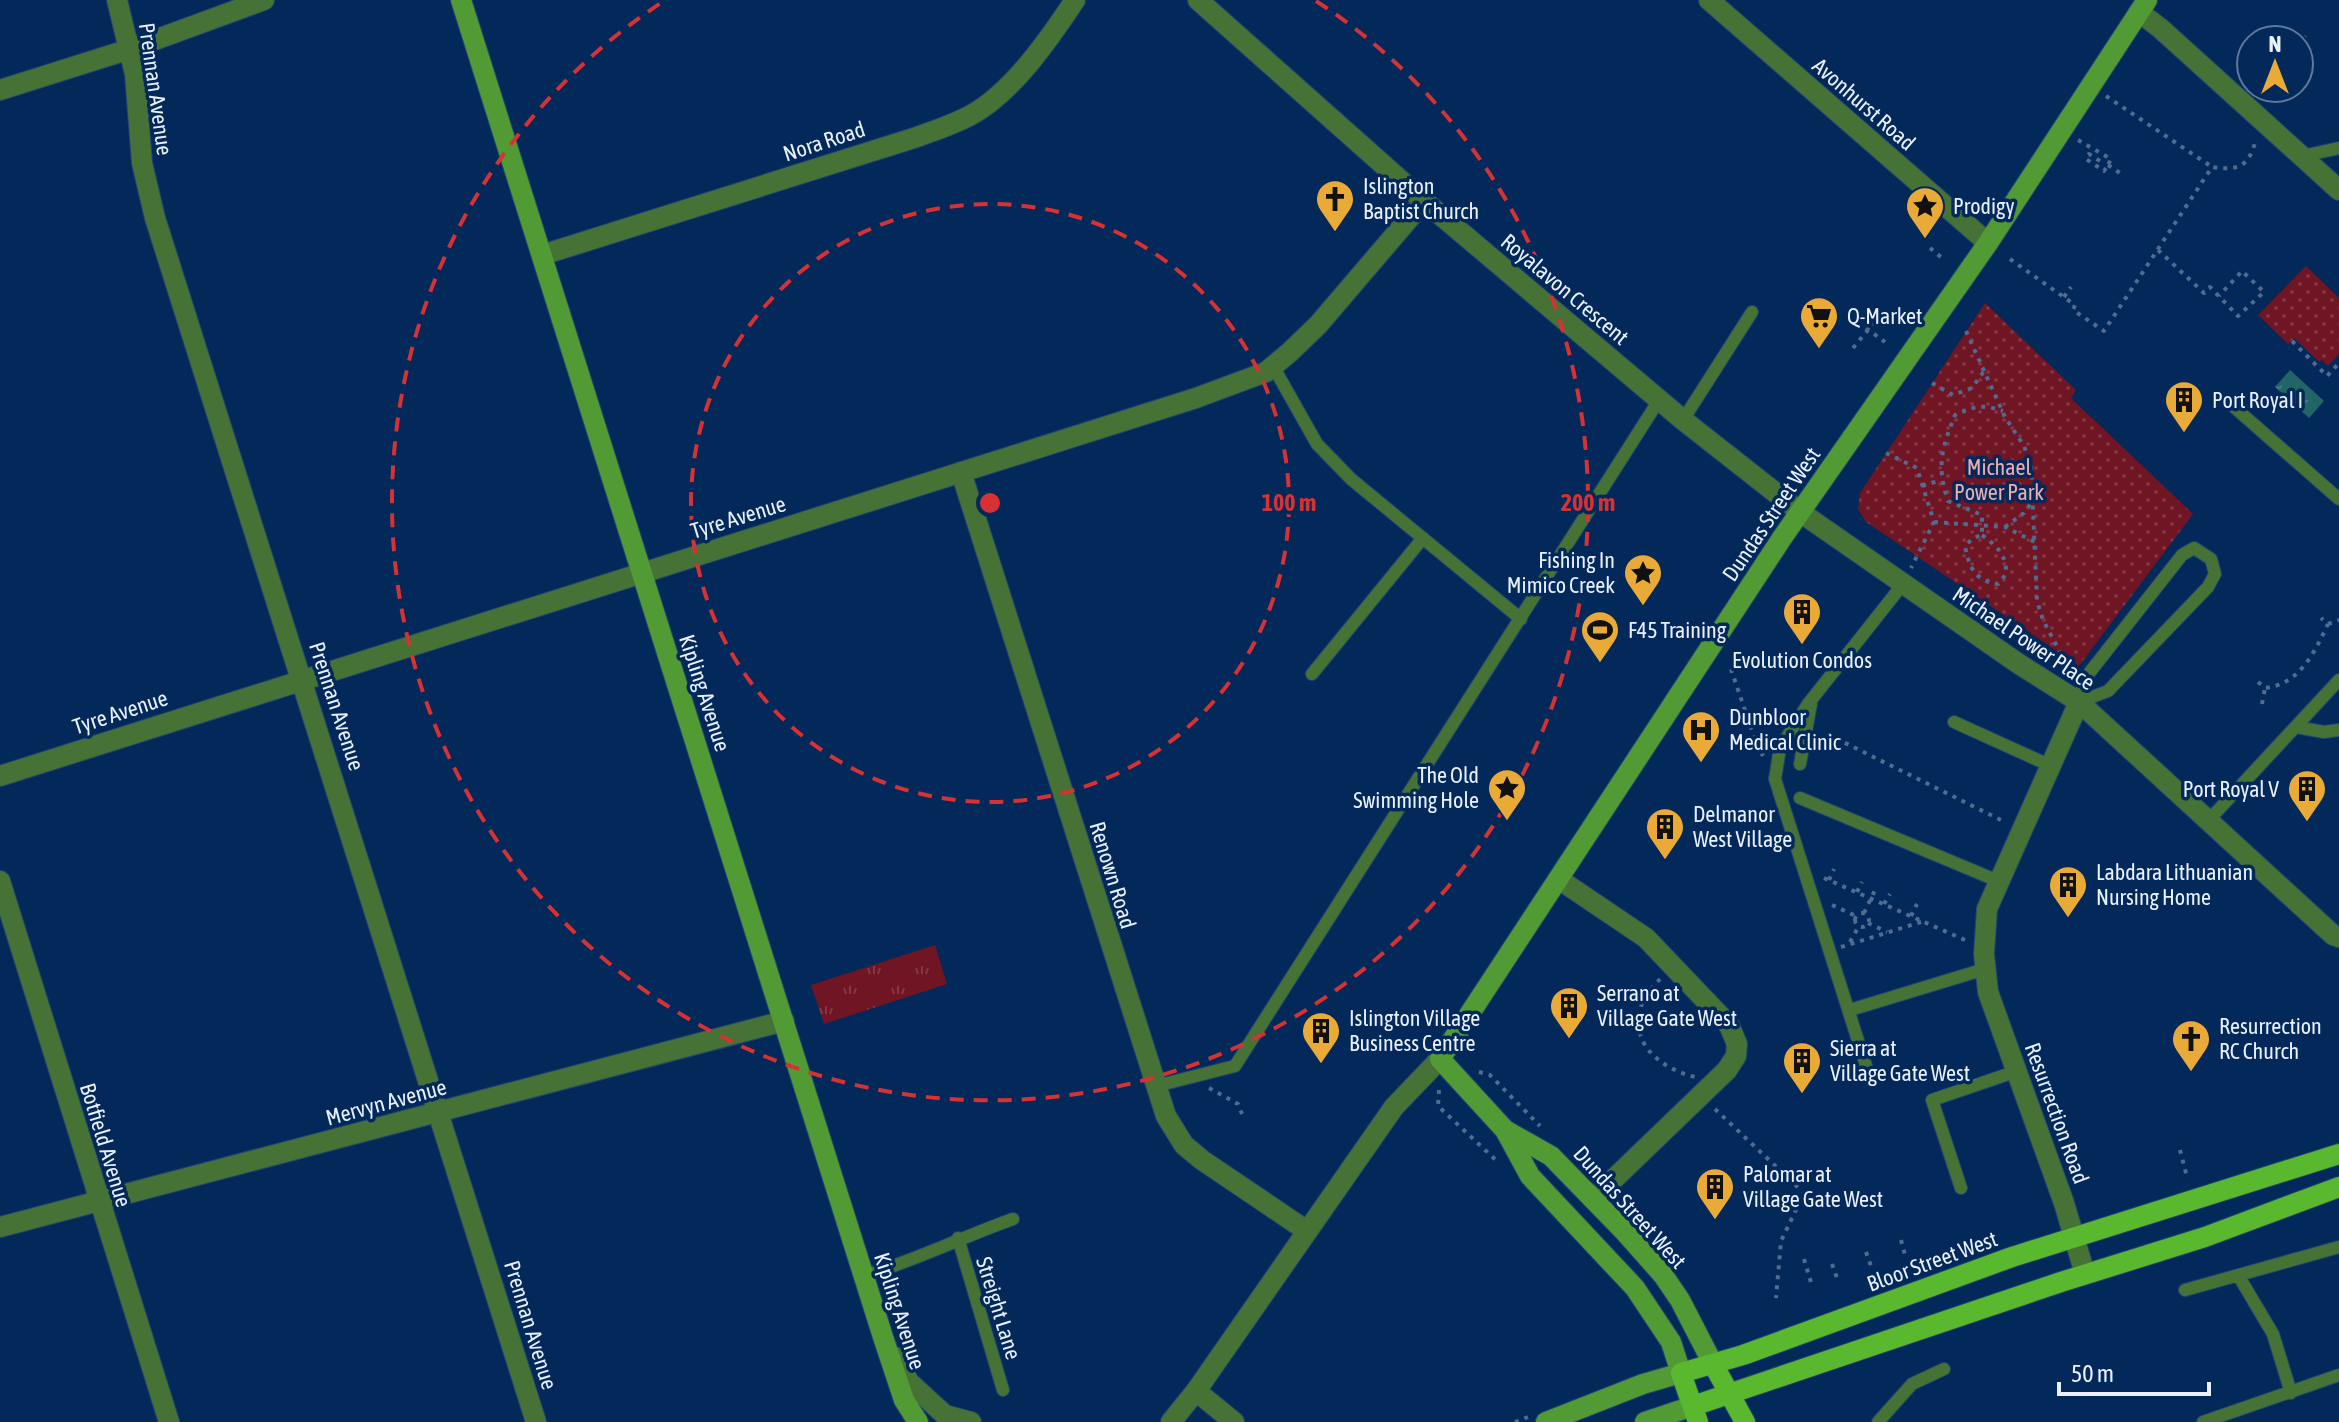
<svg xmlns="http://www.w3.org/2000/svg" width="2339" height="1422" viewBox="0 0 2339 1422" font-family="'Asap Condensed',sans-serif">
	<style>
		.grass { fill: url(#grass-tufts) }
		.park { fill: url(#park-dots) }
		.water { fill: url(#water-ripples) }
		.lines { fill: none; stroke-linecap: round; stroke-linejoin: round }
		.service-casing { stroke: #234471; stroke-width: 14 }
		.minor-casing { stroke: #234471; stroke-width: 22 }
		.tertiary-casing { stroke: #234471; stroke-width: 22 }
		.secondary-casing { stroke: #234471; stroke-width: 22 }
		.primary-casing { stroke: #234471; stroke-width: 22 }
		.path { stroke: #506c91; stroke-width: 4; stroke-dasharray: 4 6; stroke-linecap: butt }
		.service { stroke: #467236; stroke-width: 12 }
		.minor { stroke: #467236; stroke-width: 20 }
		.tertiary { stroke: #467236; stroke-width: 20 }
		.secondary { stroke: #529a34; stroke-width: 20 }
		.primary { stroke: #5ab82e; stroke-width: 20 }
		.ring { fill: none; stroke: #d73233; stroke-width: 4; stroke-dasharray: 14 10 }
		.labels { text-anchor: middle; stroke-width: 7; stroke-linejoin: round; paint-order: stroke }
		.street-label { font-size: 22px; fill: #e9f1fe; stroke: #03285a }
		.poi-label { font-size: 22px; fill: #e9f1fe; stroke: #03285a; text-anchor: start }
		.park-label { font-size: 22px; fill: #efacad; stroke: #03285a }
		.centre { fill: #d73233; stroke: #03285a; stroke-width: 4 }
		.ring-label { font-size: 24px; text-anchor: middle; font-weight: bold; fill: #d73233; stroke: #03285a; stroke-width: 7; stroke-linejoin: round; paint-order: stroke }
	</style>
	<defs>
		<pattern id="grass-tufts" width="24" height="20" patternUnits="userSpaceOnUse" patternTransform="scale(2)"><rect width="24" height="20" fill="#6f1523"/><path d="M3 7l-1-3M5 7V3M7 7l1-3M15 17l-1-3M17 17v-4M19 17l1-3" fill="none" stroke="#843844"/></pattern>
		<pattern id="park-dots" width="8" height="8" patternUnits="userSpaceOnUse" patternTransform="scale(2)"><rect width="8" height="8" fill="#6f1523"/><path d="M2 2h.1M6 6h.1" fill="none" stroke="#843844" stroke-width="1.8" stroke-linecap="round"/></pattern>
		<pattern id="water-ripples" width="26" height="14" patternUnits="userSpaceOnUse" patternTransform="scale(2)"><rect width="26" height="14" fill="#216567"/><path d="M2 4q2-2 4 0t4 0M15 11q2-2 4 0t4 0" fill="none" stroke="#417c7e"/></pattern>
	</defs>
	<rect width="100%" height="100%" fill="#03285a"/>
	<path class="grass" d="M935,945l12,39 -123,40 -13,-39z"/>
	<path class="park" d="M2306,266l33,32v56l-11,12 -6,-6 -3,2 -25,-24 -6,6 -30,-29z
		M1985,303l91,87 -5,8 122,116 -114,152 -213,-144 -8,-13 2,-16z"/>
	<path class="water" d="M2290,370l34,31 -15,17 -34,-31z"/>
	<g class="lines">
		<defs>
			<path id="service" d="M2302,156l37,-8
				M1273,366l44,78 34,35 170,140
				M2226,400l113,99
				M1683,420l69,-108
				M2194,548l17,11 4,15 -7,13 -100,104 -29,11 4,-21 99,-126z
				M1312,674l111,-136
				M1954,722l97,44
				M2296,727l28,5 15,-2
				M1800,764l11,-60
				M1800,798l198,83
				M2208,821l131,-141
				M1850,1010l135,-41
				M1867,1069l-92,-290 5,-31 28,-44 95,-120
				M1156,1086l79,-20 424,-666
				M1961,1188l-29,-88 85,-29
				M958,1238l45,152
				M2238,1275l35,59 18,59
				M863,1276c52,-15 99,-39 150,-57
				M2185,1290l154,-43
				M1878,1422l34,-38 32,-15
				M2203,1422l136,-47"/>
			<path id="minor" d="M117,0l18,74 7,89 13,55 381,1204
				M1198,0l226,201 259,219 117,92 219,152 60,38 254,233 6,2
				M1709,0l279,243
				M2139,12l21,16 179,162
				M0,90l130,-41 134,-49
				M542,255l372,-117c19,-7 39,-13 57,-23 41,-22 79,-77 104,-115
				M961,472l205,644 18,29 18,15 105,71
				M2079,702l-92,207 -3,45 4,38 76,211 21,71
				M0,776l1196,-378 70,-26 24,-20 28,-27 106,-124
				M1560,880l86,58 83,87 8,19 -1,12 -9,14 -134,129
				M0,881l169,541
				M0,1227l784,-206
				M1196,1391l38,31"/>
			<path id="tertiary" d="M895,1357l14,25 36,33 26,7
				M1171,1422l25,-31 198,-284 46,-48"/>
			<path id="secondary" d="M461,0l422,1337 21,63 14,22
				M1505,1130l46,26 73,75 39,44 17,25 33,64
				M1546,1422l97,-38 38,-11 -10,-31 -36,-54 -105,-112 -25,-46 -65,-71 342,-521 206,-295 159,-243
				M1645,1422l48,-16"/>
			<path id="primary" d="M1713,1364l32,58
				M1693,1406l368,-124 144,-45 134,-50
				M1698,1422l-17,-49 62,-18 269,-98 327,-103"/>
		</defs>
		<use href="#service" class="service-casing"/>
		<use href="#minor" class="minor-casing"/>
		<use href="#tertiary" class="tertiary-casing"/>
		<use href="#secondary" class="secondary-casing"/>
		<use href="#primary" class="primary-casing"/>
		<path class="path" d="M2299,44l7,-8
			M2106,96l106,71
			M2078,140l33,19 -3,6
			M2100,161l-11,-7 -3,5 18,12 4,-6
			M2108,165l12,8
			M1930,248l12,10
			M2158,250l46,43 6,-6 28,29 26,-24 -22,-21 -23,25
			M2010,259l65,46 -2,5 31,21 108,-164c28,4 37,-1 44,-28
			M2064,297l7,-10
			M1866,328l19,14
			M1966,331l39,86 19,29 7,19 6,136 6,19 28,53
			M2292,341l35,35 12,-13
			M1853,348l30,-36
			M1932,383l21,12 19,-7 12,-17
			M1886,453l31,15 17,54 -23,46
			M1922,486l19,-6
			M1934,522l71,5 30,15
			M2005,527l19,-14 10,-14
			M1982,535c14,11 25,19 24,39l-8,10c-23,-3 -29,-17 -33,-38l8,-8 9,-3v-20l-34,-14c-12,-36 -6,-53 7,-86 18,-9 29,-11 48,-4
			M2328,624l11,-4
			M1731,669l24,71 8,16
			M2258,682l7,6c35,-4 49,-35 63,-64l-7,-6
			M2262,704l3,-16
			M1827,734l178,88
			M1824,878l141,62
			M1829,880l5,-11
			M1857,892l5,-10
			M1884,904l6,-10
			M1832,905l24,11
			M1855 920a7 7 0 1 1 14 0a7 7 0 1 1-14 0Z
			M1864,913l12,-25
			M1911,916l6,-12
			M1868,923l19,9
			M1850,942l9,-16
			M1841,947l80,-25
			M1660,979c-5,6 -13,13 -16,20 -19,41 14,69 51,78
			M1479,1072l11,3 50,51
			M1209,1088l29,16 6,15
			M1439,1090l-1,16 61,57
			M1715,1109l89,84 -23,48 -5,57
			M2180,1150l7,27
			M1901,1240l4,15
			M1866,1252l5,14
			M1804,1259l8,27
			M1832,1264l5,14
			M1515,1422l13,-5"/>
		<use href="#service" class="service"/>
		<use href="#minor" class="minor"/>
		<use href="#tertiary" class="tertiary"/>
		<use href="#secondary" class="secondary"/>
		<use href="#primary" class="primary"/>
	</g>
	<g class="ring">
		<circle cx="990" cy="503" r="299"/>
		<path d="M1316 1A598 598 0 1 1 664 1"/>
	</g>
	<defs>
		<symbol id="church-pin" viewBox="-11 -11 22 30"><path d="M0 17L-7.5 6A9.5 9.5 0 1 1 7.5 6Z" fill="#eaaa38" stroke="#03285a"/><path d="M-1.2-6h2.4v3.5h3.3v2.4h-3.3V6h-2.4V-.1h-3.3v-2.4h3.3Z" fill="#111"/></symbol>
		<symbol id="sight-pin" viewBox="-11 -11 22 30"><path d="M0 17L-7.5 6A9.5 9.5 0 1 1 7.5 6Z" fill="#eaaa38" stroke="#03285a"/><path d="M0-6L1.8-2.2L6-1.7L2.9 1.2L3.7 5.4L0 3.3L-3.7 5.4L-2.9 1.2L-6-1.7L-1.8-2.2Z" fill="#111"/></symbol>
		<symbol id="supermarket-pin" viewBox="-11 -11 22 30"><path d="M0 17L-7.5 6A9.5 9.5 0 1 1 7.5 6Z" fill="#eaaa38" stroke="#03285a"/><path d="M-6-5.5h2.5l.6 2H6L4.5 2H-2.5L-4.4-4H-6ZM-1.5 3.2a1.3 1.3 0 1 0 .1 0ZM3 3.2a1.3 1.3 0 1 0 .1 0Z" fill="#111"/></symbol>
		<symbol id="building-pin" viewBox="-11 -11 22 30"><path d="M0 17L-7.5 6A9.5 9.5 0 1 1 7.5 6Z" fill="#eaaa38" stroke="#03285a"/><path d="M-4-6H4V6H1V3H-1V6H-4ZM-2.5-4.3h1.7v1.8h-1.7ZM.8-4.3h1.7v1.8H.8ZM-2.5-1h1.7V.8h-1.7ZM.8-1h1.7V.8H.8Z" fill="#111"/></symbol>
		<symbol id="stadium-pin" viewBox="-11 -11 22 30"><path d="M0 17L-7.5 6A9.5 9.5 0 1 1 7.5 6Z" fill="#eaaa38" stroke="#03285a"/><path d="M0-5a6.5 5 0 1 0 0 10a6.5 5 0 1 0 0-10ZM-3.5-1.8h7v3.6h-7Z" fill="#111"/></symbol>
		<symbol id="hospital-pin" viewBox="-11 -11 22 30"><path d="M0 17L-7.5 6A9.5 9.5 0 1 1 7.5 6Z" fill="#eaaa38" stroke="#03285a"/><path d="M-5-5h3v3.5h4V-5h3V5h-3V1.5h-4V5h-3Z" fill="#111"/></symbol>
	</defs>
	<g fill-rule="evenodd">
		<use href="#church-pin" x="1313" y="177" width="44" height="60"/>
		<use href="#sight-pin" x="1903" y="184" width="44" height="60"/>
		<use href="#supermarket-pin" x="1797" y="294" width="44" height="60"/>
		<use href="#building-pin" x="2162" y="378" width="44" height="60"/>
		<use href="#sight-pin" x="1621" y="551" width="44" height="60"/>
		<use href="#building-pin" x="1780" y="590" width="44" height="60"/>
		<use href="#stadium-pin" x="1578" y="608" width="44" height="60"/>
		<use href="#hospital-pin" x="1679" y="708" width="44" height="60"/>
		<use href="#sight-pin" x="1485" y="766" width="44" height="60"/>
		<use href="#building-pin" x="2285" y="767" width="44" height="60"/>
		<use href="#building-pin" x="1643" y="805" width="44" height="60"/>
		<use href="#building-pin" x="2046" y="863" width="44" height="60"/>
		<use href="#building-pin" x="1547" y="984" width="44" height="60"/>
		<use href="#building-pin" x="1299" y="1009" width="44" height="60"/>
		<use href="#church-pin" x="2169" y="1017" width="44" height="60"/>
		<use href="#building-pin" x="1780" y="1039" width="44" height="60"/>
		<use href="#building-pin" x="1693" y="1165" width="44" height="60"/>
	</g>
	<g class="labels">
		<g class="street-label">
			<text transform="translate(156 89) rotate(82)" y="8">Prennan Avenue</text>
			<text transform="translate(1864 104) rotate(41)" y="8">Avonhurst Road</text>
			<text transform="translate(824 141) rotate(-18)" y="8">Nora Road</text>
			<text transform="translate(1565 289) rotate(40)" y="8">Royalavon Crescent</text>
			<text transform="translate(1771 514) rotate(-56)" y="8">Dundas Street West</text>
			<text transform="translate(738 517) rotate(-17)" y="8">Tyre Avenue</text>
			<text transform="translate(2024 638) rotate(34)" y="8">Michael Power Place</text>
			<text transform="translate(705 693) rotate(72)" y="8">Kipling Avenue</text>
			<text transform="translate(337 706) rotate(72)" y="8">Prennan Avenue</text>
			<text transform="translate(120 712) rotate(-18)" y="8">Tyre Avenue</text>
			<text transform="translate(1113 875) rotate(73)" y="8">Renown Road</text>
			<text transform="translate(386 1102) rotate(-15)" y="8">Mervyn Avenue</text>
			<text transform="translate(2057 1113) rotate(70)" y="8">Resurrection Road</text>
			<text transform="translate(106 1145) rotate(73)" y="8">Botfield Avenue</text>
			<text transform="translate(1630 1207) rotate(48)" y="8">Dundas Street West</text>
			<text transform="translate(1932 1261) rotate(-20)" y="8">Bloor Street West</text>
			<text transform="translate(999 1308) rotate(73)" y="8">Streight Lane</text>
			<text transform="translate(900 1311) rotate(72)" y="8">Kipling Avenue</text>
			<text transform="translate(531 1325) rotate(73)" y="8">Prennan Avenue</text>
		</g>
		<g class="poi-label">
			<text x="1363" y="194">Islington<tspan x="1363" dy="25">Baptist Church</tspan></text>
			<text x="1953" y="214">Prodigy</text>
			<text x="1847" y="324">Q-Market</text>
			<text x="2212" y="408">Port Royal I</text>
			<text x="1615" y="568" text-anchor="end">Fishing In<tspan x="1615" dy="25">Mimico Creek</tspan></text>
			<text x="1628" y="638">F45 Training</text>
			<text x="1802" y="668" text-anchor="middle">Evolution Condos</text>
			<text x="1729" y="725">Dunbloor<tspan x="1729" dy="25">Medical Clinic</tspan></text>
			<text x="1479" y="783" text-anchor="end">The Old<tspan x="1479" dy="25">Swimming Hole</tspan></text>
			<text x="2279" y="797" text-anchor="end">Port Royal V</text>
			<text x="1693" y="822">Delmanor<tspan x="1693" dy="25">West Village</tspan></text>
			<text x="2096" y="880">Labdara Lithuanian<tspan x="2096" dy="25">Nursing Home</tspan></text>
			<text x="1597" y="1001">Serrano at<tspan x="1597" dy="25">Village Gate West</tspan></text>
			<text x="1349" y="1026">Islington Village<tspan x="1349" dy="25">Business Centre</tspan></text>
			<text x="2219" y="1034">Resurrection<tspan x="2219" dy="25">RC Church</tspan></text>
			<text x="1830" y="1056">Sierra at<tspan x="1830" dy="25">Village Gate West</tspan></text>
			<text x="1743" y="1182">Palomar at<tspan x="1743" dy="25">Village Gate West</tspan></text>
		</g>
		<g class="park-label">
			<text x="1999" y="475">Michael<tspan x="1999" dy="25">Power Park</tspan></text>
		</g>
	</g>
	<circle cx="990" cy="503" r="12" class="centre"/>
	<g class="ring-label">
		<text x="1289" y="511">100 m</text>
		<text x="1588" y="511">200 m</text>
	</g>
	<g transform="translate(2275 64)"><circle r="38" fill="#03285a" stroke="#5f789c" stroke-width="2"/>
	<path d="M0-6L14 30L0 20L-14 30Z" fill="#eaaa38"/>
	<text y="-12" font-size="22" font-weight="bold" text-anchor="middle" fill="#e9f1fe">N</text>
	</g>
	<path d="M2059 1382v12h150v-12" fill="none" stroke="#e9f1fe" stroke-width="4"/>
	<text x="2071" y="1382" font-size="24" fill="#e9f1fe" stroke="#03285a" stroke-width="6" paint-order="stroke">50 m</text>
</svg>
